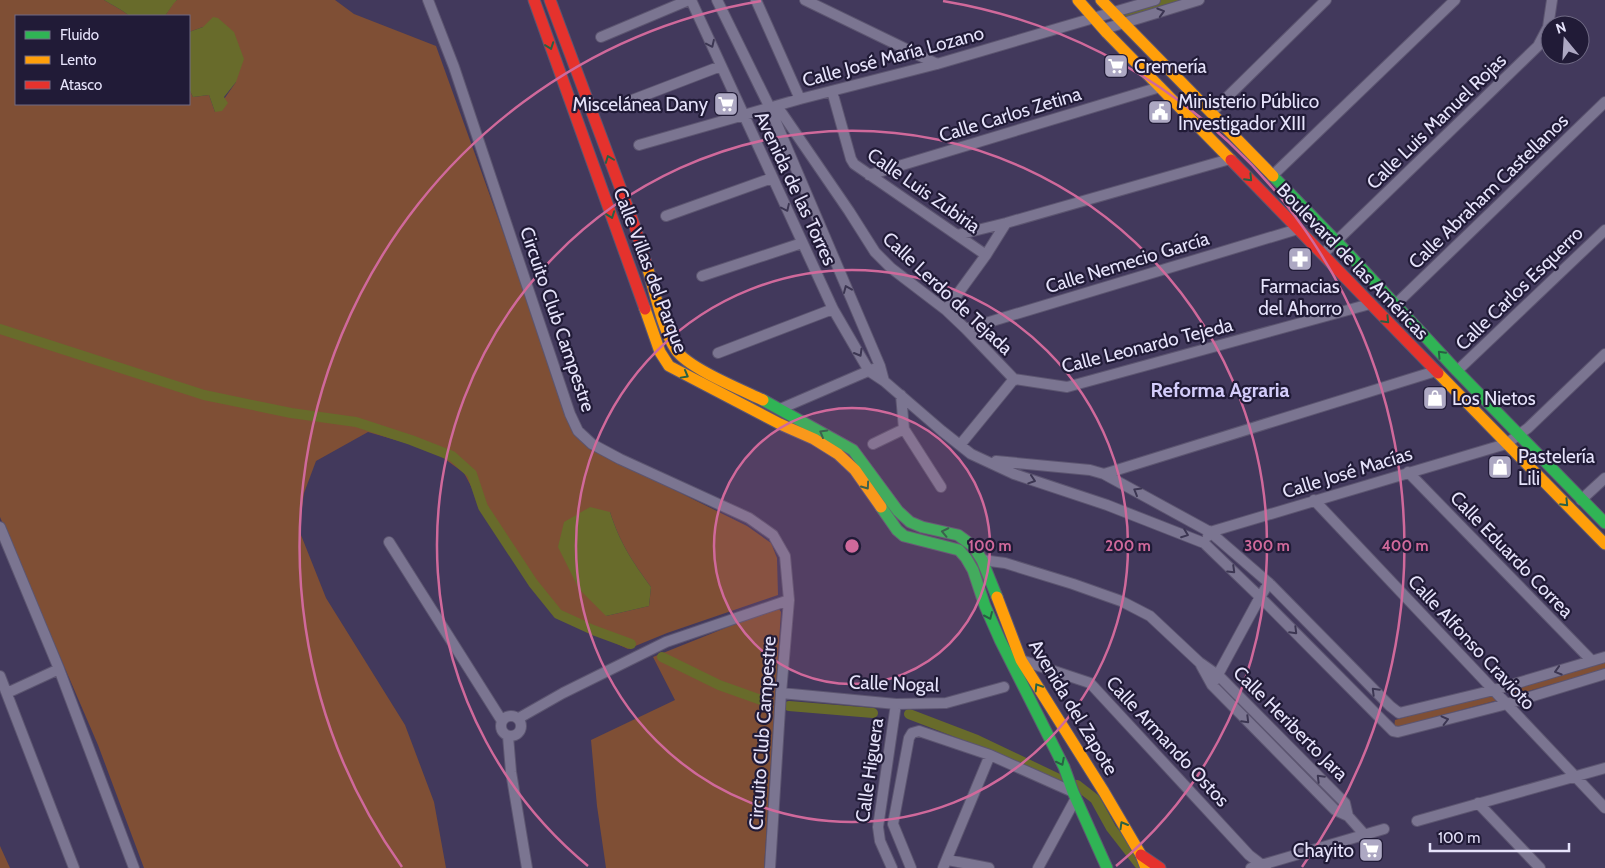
<svg xmlns="http://www.w3.org/2000/svg" width="1605" height="868" viewBox="0 0 1605 868" font-family="Cabin,sans-serif">
	<style>
		.green { fill: #7f4f35; fill-rule: evenodd }
		.water { fill: #686b2b }
		.lines { fill: none; stroke-linecap: round; stroke-linejoin: round }
		.canal { stroke: #686b2b; stroke-width: 10 }
		.street-casing { stroke: #5c5570; stroke-width: 12 }
		.fast-casing { stroke: #5c5570; stroke-width: 13 }
		.slow-casing { stroke: #5c5570; stroke-width: 13 }
		.jam-casing { stroke: #5c5570; stroke-width: 13 }
		.street { stroke: #7b7591; stroke-width: 10 }
		.fast { stroke: #30b455; stroke-width: 11 }
		.slow { stroke: #ff9f0a; stroke-width: 11 }
		.jam { stroke: #e5322d; stroke-width: 11 }
		.oneway { stroke: #3c3652 }
		.oneway2 { stroke: #286044 }
		.ring { fill: none; stroke: #d0699b; stroke-width: 2.5 }
		.labels { text-anchor: middle; stroke-width: 4.5; stroke-linejoin: round; paint-order: stroke }
		.street-label { font-size: 19px; fill: #e6e3fb; stroke: #211b37 }
		.poi-label { font-size: 19px; fill: #e6e3fb; stroke: #211b37; text-anchor: start }
		.neighbourhood-label { font-size: 20px; font-weight: bold; fill: #d4cdfb; stroke: #211b37 }
		.centre { fill: #d0699b; stroke: #211b37; stroke-width: 2.5 }
		.ring-label { font-size: 15px; text-anchor: middle; font-weight: bold; fill: #d0699b; stroke: #211b37; stroke-width: 4.5; stroke-linejoin: round; paint-order: stroke }
	</style>
	<rect width="100%" height="100%" fill="#42395c"/>
	<path class="green" d="M0,0h104c9,6 18,9 25,16h-113v88h173v-15l4,8 16,-2 6,17 21,-30 -33,-55 -14,5v-16h-24l9,-14 3,-2h158l19,14 82,32 137,380 61,44 113,56 24,17 6,15 1,37 -111,38 -39,16 -71,-33 -38,-48 -32,-52 -23,-43 -30,-22 -66,-19 -52,29 -12,32 -5,37 27,68 79,127 29,77 12,66h-302l-46,-123 -98,-228zM610,512c10,31 22,49 41,75l-2,19 -43,10z
		M773,609h6l2,3 -17,256h-158l-9,-62 -6,-66 84,-40 -22,-43z
		M1605,660v9l-94,27 -6,-7z
		M1493,693l5,7 -104,28 1,-8z
		M0,846l10,22h-10z"/>
	<path class="water" d="M104,0h73l-3,3 -9,13h-36c-7,-7 -16,-10 -25,-16z
		M213,17l5,1 16,14 10,27 -8,23 -12,15 4,6 -6,8 -7,1 -6,-17 -16,2 -4,-8v-57l14,-5z
		M590,507l20,5c10,31 22,49 41,75l-2,19 -43,10 -27,-27 -21,-42 6,-25z"/>
	<g class="lines">
		<path class="canal" d="M1129,15l48,-15
			M0,329l204,66 87,18 65,9 55,18 41,16 20,18 11,33 50,76 25,31 35,16 38,14
			M662,657l57,28 45,16
			M789,706l84,7
			M909,714l68,26 84,40
			M1077,785l18,14 16,29 28,36"/>
		<defs>
			<path id="street" d="M428,0l26,67 116,347 8,17 14,13 28,15 129,59 24,17 12,21 4,44 -8,93 -11,175
				M691,0l142,309 36,62 15,10 -4,-15 -110,-258 -53,-108
				M756,0l44,99
				M805,0l132,64
				M1104,29l95,-29
				M601,37l88,-37
				M832,91l19,68 3,5 132,91
				M627,102l94,-36
				M777,106l72,105 26,41 16,16 55,42 20,19 48,50
				M1211,113l115,-113
				M639,145l161,-46 137,-35 218,-64
				M869,175l291,-88
				M1272,176l183,-176
				M666,216l106,-38
				M957,235l49,-12 224,-64
				M1323,254l215,-208 10,-19 4,-27
				M702,276l100,-33
				M1395,305l210,-203
				M946,310l40,-55 20,-32
				M966,329l332,-100
				M718,353l115,-44
				M1457,371l148,-141
				M1014,379l53,8 303,-83
				M884,381l58,50 29,23 43,20 93,31 97,38 56,54 133,134 5,1 109,-28 98,-30
				M901,395l3,34 37,58
				M780,409l93,-40
				M873,444l31,-15
				M960,445l54,-66
				M996,461l94,9 14,4 106,58 59,51 121,123 9,7 95,-23 111,-33
				M1408,472l184,189
				M1104,474l332,-103
				M1314,500l291,308
				M1581,500l24,-22
				M0,527l59,142 75,199
				M1208,536l2,-4 296,-88 22,-16 77,-74
				M389,542l113,179
				M982,560l23,3 68,21 48,17 29,15 49,46 20,14 126,127 3,13
				M1021,660l69,23 159,172 17,13
				M1201,665l11,20 123,125 13,6 16,18
				M0,676l74,192
				M1215,680l45,-83 9,-14
				M7,693l52,-24
				M781,693l115,11 50,-1 58,-16
				M501 726a10 10 0 1 1 20 0a10 10 0 1 1-20 0Z
				M519,718l44,-25 103,-51 123,-42
				M508,736l3,36 16,96
				M1478,803l62,65
				M1417,821l188,-53
				M948,860l41,8
				M892,868l-12,-27 -2,-14 18,-123
				M911,868l-18,-44 16,-86 3,-5 7,-2 71,24 83,37
				M943,868l47,-113
				M1038,868l38,-70
				M1251,868l133,-39"/>
			<path id="fast" d="M1273,176l71,73 113,122 148,152
				M763,400l90,50 45,61 12,11 12,5 36,8 15,11 9,14 15,37
				M881,507l16,23 7,6 55,14 7,8 7,12 12,36 15,34 64,127 9,25 34,76"/>
			<path id="slow" d="M1078,0l29,33 124,127
				M1101,0l172,176
				M647,266c7,23 16,65 29,84 12,18 66,40 87,50
				M645,309l15,43 9,14 111,58 34,15 24,15 17,16 26,37
				M1438,373l167,171
				M997,597l24,63 83,132 37,63 5,13"/>
			<path id="jam" d="M534,0l111,309
				M550,0l85,227 12,39
				M1231,160l207,213
				M1141,855l19,13"/>
		</defs>
		<use href="#street" class="street-casing"/>
		<use href="#fast" class="fast-casing"/>
		<use href="#slow" class="slow-casing"/>
		<use href="#jam" class="jam-casing"/>
		<use href="#street" class="street"/>
		<use href="#fast" class="fast"/>
		<use href="#slow" class="slow"/>
		<use href="#jam" class="jam"/>
	</g>
	<defs><path id="oneway-chevron" d="M-2-3.5L2.5 0L-2 3.5" fill="none" stroke-width="1.6" stroke-linecap="round" stroke-linejoin="round" transform="scale(1.25)"/></defs>
	<g class="oneway">
		<use href="#oneway-chevron" transform="translate(1161 12) rotate(-17)"/>
		<use href="#oneway-chevron" transform="translate(711 44) rotate(65)"/>
		<use href="#oneway-chevron" transform="translate(786 208) rotate(65)"/>
		<use href="#oneway-chevron" transform="translate(847 289) rotate(-113)"/>
		<use href="#oneway-chevron" transform="translate(859 353) rotate(60)"/>
		<use href="#oneway-chevron" transform="translate(1032 480) rotate(18)"/>
		<use href="#oneway-chevron" transform="translate(1137 491) rotate(-150)"/>
		<use href="#oneway-chevron" transform="translate(1185 534) rotate(21)"/>
		<use href="#oneway-chevron" transform="translate(1232 570) rotate(44)"/>
		<use href="#oneway-chevron" transform="translate(1294 631) rotate(45)"/>
		<use href="#oneway-chevron" transform="translate(1558 671) rotate(163)"/>
		<use href="#oneway-chevron" transform="translate(1375 691) rotate(-135)"/>
		<use href="#oneway-chevron" transform="translate(1246 720) rotate(45)"/>
		<use href="#oneway-chevron" transform="translate(1445 720) rotate(-14)"/>
		<use href="#oneway-chevron" transform="translate(1320 778) rotate(-135)"/>
	</g>
	<g class="oneway2">
		<use href="#oneway-chevron" transform="translate(550 46) rotate(70)"/>
		<use href="#oneway-chevron" transform="translate(609 159) rotate(-111)"/>
		<use href="#oneway-chevron" transform="translate(1249 178) rotate(46)"/>
		<use href="#oneway-chevron" transform="translate(611 215) rotate(70)"/>
		<use href="#oneway-chevron" transform="translate(1386 320) rotate(46)"/>
		<use href="#oneway-chevron" transform="translate(1441 354) rotate(-133)"/>
		<use href="#oneway-chevron" transform="translate(685 375) rotate(29)"/>
		<use href="#oneway-chevron" transform="translate(823 433) rotate(-150)"/>
		<use href="#oneway-chevron" transform="translate(866 486) rotate(55)"/>
		<use href="#oneway-chevron" transform="translate(1565 503) rotate(46)"/>
		<use href="#oneway-chevron" transform="translate(945 532) rotate(-168)"/>
		<use href="#oneway-chevron" transform="translate(989 616) rotate(66)"/>
		<use href="#oneway-chevron" transform="translate(1038 687) rotate(-122)"/>
		<use href="#oneway-chevron" transform="translate(1061 762) rotate(63)"/>
		<use href="#oneway-chevron" transform="translate(1123 825) rotate(-120)"/>
	</g>
	<circle cx="852" cy="546" r="138" fill="#d0699b" fill-opacity=".12"/>
	<g class="ring">
		<circle cx="852" cy="546" r="138"/>
		<circle cx="852" cy="546" r="276"/>
		<path d="M588 866A415 415 0 1 1 1116 866"/>
		<path d="M402 867A553 553 0 0 1 761 1M943 1A553 553 0 0 1 1302 867"/>
	</g>
	<defs>
		<symbol id="supermarket-square" viewBox="-11 -11 22 22"><rect x="-9" y="-9" width="18" height="18" rx="4" fill="#ada8c3" stroke="#211b37"/><path d="M-6-5.5h2.5l.6 2H6L4.5 2H-2.5L-4.4-4H-6ZM-1.5 3.2a1.3 1.3 0 1 0 .1 0ZM3 3.2a1.3 1.3 0 1 0 .1 0Z" fill="#fff"/></symbol>
		<symbol id="civic-square" viewBox="-11 -11 22 22"><rect x="-9" y="-9" width="18" height="18" rx="4" fill="#ada8c3" stroke="#211b37"/><path d="M-.6-6.5H3V-4.5H.6V-3L4-1V1h2V6H-6V1h2V-1L-.6-3ZM-1.2 2.5V6h2.4V2.5Z" fill="#fff"/></symbol>
		<symbol id="pharmacy-square" viewBox="-11 -11 22 22"><rect x="-9" y="-9" width="18" height="18" rx="4" fill="#ada8c3" stroke="#211b37"/><path d="M-2-6h4v4h4v4h-4v4h-4v-4h-4v-4h4Z" fill="#fff"/></symbol>
		<symbol id="shop-square" viewBox="-11 -11 22 22"><rect x="-9" y="-9" width="18" height="18" rx="4" fill="#ada8c3" stroke="#211b37"/><path d="M-5-2.5h2.3a2.7 3.5 0 0 1 5.4 0H5L5.5 6h-11ZM-1.5-2.5h3a1.5 2.3 0 0 0-3 0Z" fill="#fff"/></symbol>
	</defs>
	<g fill-rule="evenodd">
		<use href="#supermarket-square" x="1102" y="52" width="28" height="28"/>
		<use href="#supermarket-square" x="712" y="90" width="28" height="28"/>
		<use href="#civic-square" x="1146" y="98" width="28" height="28"/>
		<use href="#pharmacy-square" x="1286" y="245" width="28" height="28"/>
		<use href="#shop-square" x="1421" y="384" width="28" height="28"/>
		<use href="#shop-square" x="1486" y="453" width="28" height="28"/>
		<use href="#supermarket-square" x="1357" y="836" width="28" height="28"/>
	</g>
	<g class="labels">
		<g class="street-label">
			<text transform="translate(893 56) rotate(-15)" y="7">Calle José María Lozano</text>
			<text transform="translate(1010 114) rotate(-17)" y="7">Calle Carlos Zetina</text>
			<text transform="translate(1436 121) rotate(-44)" y="7">Calle Luis Manuel Rojas</text>
			<text transform="translate(796 188) rotate(65)" y="7">Avenida de las Torres</text>
			<text transform="translate(924 190) rotate(35)" y="7">Calle Luis Zubiria</text>
			<text transform="translate(1488 191) rotate(-44)" y="7">Calle Abraham Castellanos</text>
			<text transform="translate(1353 261) rotate(46)" y="7">Boulevard de las Américas</text>
			<text transform="translate(1127 262) rotate(-17)" y="7">Calle Nemecio García</text>
			<text transform="translate(651 270) rotate(69)" y="7">Calle Villas del Parque</text>
			<text transform="translate(1519 288) rotate(-44)" y="7">Calle Carlos Esquerro</text>
			<text transform="translate(948 293) rotate(43)" y="7">Calle Lerdo de Tejada</text>
			<text transform="translate(558 319) rotate(71)" y="7">Circuito Club Campestre</text>
			<text transform="translate(1147 345) rotate(-14)" y="7">Calle Leonardo Tejeda</text>
			<text transform="translate(1347 472) rotate(-17)" y="7">Calle José Macías</text>
			<text transform="translate(1512 554) rotate(46)" y="7">Calle Eduardo Correa</text>
			<text transform="translate(1472 642) rotate(47)" y="7">Calle Alfonso Cravioto</text>
			<text transform="translate(894 683) rotate(2)" y="7">Calle Nogal</text>
			<text transform="translate(1074 707) rotate(59)" y="7">Avenida del Zapote</text>
			<text transform="translate(1291 723) rotate(45)" y="7">Calle Heriberto Jara</text>
			<text transform="translate(762 733) rotate(-86)" y="7">Circuito Club Campestre</text>
			<text transform="translate(1168 741) rotate(47)" y="7">Calle Armando Ostos</text>
			<text transform="translate(869 770) rotate(-82)" y="7">Calle Higuera</text>
		</g>
		<g class="poi-label">
			<text x="1134" y="73">Cremería</text>
			<text x="1178" y="108">Ministerio Público<tspan x="1178" dy="22">Investigador XIII</tspan></text>
			<text x="708" y="111" text-anchor="end">Miscelánea Dany</text>
			<text x="1300" y="293" text-anchor="middle">Farmacias<tspan x="1300" dy="22">del Ahorro</tspan></text>
			<text x="1452" y="405">Los Nietos</text>
			<text x="1518" y="463">Pastelería<tspan x="1518" dy="22">Lili</tspan></text>
			<text x="1354" y="857" text-anchor="end">Chayito</text>
		</g>
		<g class="neighbourhood-label">
			<text x="1220" y="397">Reforma Agraria</text>
		</g>
	</g>
	<circle cx="852" cy="546" r="8" class="centre"/>
	<g class="ring-label">
		<text x="990" y="551">100 m</text>
		<text x="1128" y="551">200 m</text>
		<text x="1267" y="551">300 m</text>
		<text x="1405" y="551">400 m</text>
	</g>
	<rect x="15" y="15" width="175" height="90" fill="#211b37" stroke="#706b85"/>
	<rect x="25" y="31" width="25" height="8" fill="#30b455" stroke="#706b85"/>
	<text x="60" y="40" font-size="15" fill="#e6e3fb">Fluido</text>
	<rect x="25" y="56" width="25" height="8" fill="#ff9f0a" stroke="#706b85"/>
	<text x="60" y="65" font-size="15" fill="#e6e3fb">Lento</text>
	<rect x="25" y="81" width="25" height="8" fill="#e5322d" stroke="#706b85"/>
	<text x="60" y="90" font-size="15" fill="#e6e3fb">Atasco</text>
	<g transform="translate(1565 40) rotate(342)"><circle r="24" fill="#211b37" stroke="#706b85"/>
	<path d="M0-4L9 19L0 12L-9 19Z" fill="#ada8c3"/>
	<text y="-8" font-size="14" font-weight="bold" text-anchor="middle" fill="#e6e3fb">N</text>
	</g>
	<path d="M1430 843v8h139v-8" fill="none" stroke="#e6e3fb" stroke-width="2.5"/>
	<text x="1438" y="843" font-size="15" fill="#e6e3fb" stroke="#211b37" stroke-width="4" paint-order="stroke">100 m</text>
</svg>
